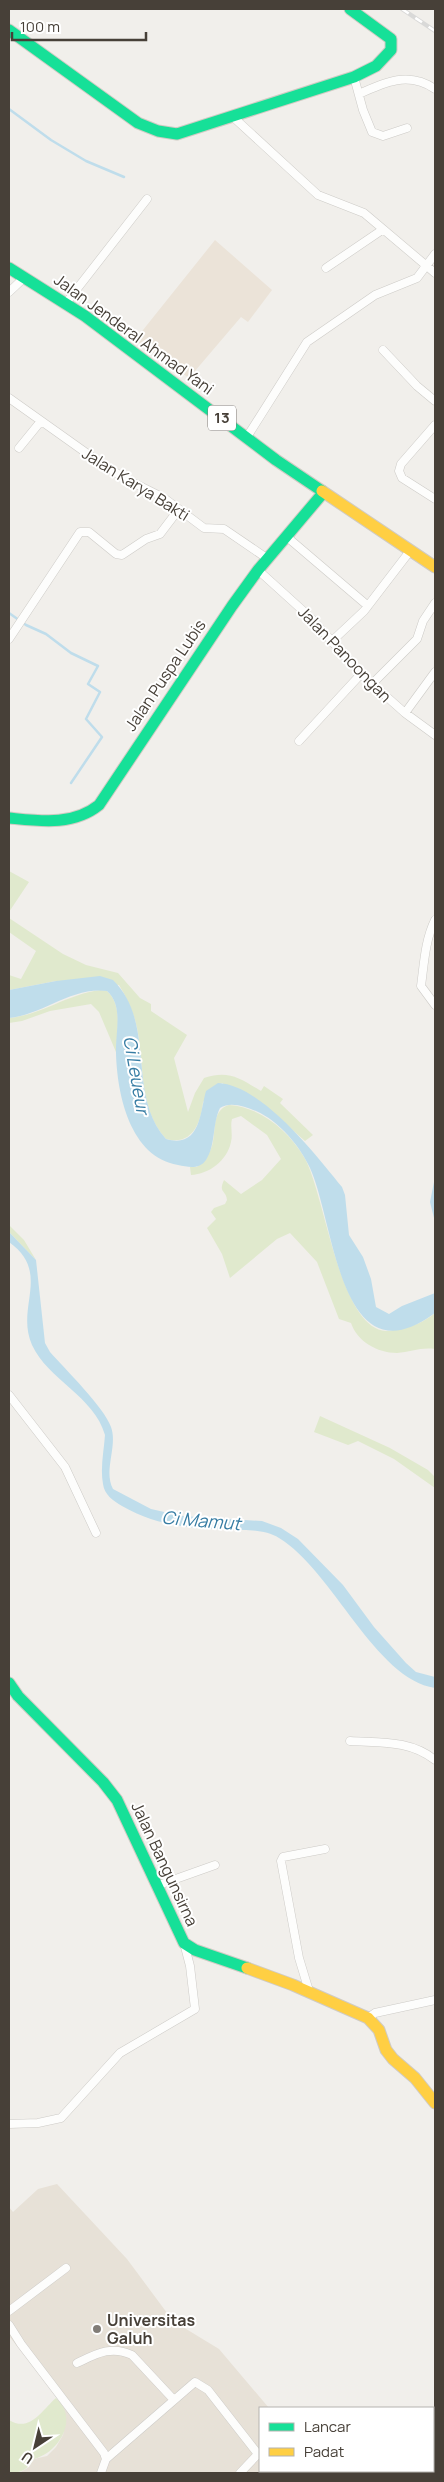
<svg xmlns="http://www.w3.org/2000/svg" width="444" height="2482" viewBox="0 0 444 2482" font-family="Manrope,sans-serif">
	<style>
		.commercial { fill: #ebe3d8 }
		.education { fill: #e7e1d7 }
		.green { fill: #e0e9cd }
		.water { fill: #bfddeb }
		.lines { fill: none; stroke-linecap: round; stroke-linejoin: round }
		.stream { stroke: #bfddeb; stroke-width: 2.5 }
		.street-casing { stroke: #cdcbc7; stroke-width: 9 }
		.fast-casing { stroke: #d0cbc3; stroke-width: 13 }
		.slow-casing { stroke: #d0cbc3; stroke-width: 13 }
		.street { stroke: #fdfdfc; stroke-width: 8 }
		.fast { stroke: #16e098; stroke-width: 11 }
		.slow { stroke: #ffcf43; stroke-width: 11 }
		.rail-casing { stroke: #d9d9d8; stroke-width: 4.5 }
		.rail { stroke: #fff; stroke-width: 2.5; stroke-dasharray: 8; stroke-linecap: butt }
		.poi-dot { fill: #827d77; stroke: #fff; stroke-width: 2 }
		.labels { text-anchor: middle; stroke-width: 4; stroke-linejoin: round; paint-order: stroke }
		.shield { fill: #fff; stroke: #7e7974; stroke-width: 1 }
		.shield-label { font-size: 15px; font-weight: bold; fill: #474038 }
		.street-label { font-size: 16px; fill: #474038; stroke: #fff }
		.poi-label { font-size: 16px; font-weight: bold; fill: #474038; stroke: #fff; text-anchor: start }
		.water-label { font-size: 18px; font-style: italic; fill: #367ca3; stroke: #fff }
	</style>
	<rect width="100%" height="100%" fill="#f1efeb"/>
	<path class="commercial" d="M215,240l57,50 -24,32 -7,-5 -52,61 -54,-38z"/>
	<path class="education" d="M57,2184l70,75 46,62 46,28 50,59h-9v63h37l-4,2h-274l10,-6 5,-8 13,-3 9,-9 7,-12 2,-11 -3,-21 -53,-67v-129l4,5 25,-23z"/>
	<path class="green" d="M9,871l20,11 -20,30z
		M9,918l54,36 23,11 32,8 22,25 11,6v7l36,24 -13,23 14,54 7,-19 9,-15c25,-8 35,0 57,13l3,-5 19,13 -3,4 33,32 -8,6 -41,-36 -42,-22 -19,19c-2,21 -11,44 -37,37 -28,-31 -21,-73 -29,-111 -3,-15 -10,-30 -18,-43l-63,-4 -47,9v-15l12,4 15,-28 -27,-19z
		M100,990l7,1c16,14 10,42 9,61l-17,-40 -8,-8 -41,7 -28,10 -13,2v-5c32,-3 59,-24 91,-28z
		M229,1105c31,2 59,25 75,52 21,35 35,172 82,174 4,0 10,-2 15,-3 13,-2 23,-6 34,-15v36c-14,-2 -25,3 -38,4 -20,0 -40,-12 -46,-30l-12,-4 -22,-57 -27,-29 -13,6 -47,39 -8,-24 -15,-26 9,-9 -5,-7 3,-4 11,-4 2,-4c-1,-10 -9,-7 -3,-20l17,14 21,-14 19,-21 -14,-24 -26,-19 -9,3c-2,7 1,15 -1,23 -4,19 -22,32 -40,33l-1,-8h7c4,-5 10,-10 13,-16 8,-15 -1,-40 19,-46z
		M9,1225l15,15 12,20 -27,-28z
		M320,1416l70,32 38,22 7,7v11l-41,-29 -36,-18 -10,4 -34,-13z
		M56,2398c23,20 4,54 -22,61 -7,11 -13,14 -25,14v-53c21,13 33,-10 47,-22z"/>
	<path class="water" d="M100,976l13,4c44,43 13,114 53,159 35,10 34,-28 40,-48l12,-8c44,2 98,72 124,104l3,8 4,40 14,22 8,22 5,28 13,7 13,-8 33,-13v20c-96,71 -100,-91 -125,-145 -10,-22 -31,-47 -54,-57 -11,-4 -25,-10 -36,-3 -8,16 -4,37 -14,52 -7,10 -18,7 -28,5 -48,-8 -61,-71 -62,-112 -1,-20 8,-47 -9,-62 -34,-5 -65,24 -98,27v-28l47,-9z
		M435,1177v45l-5,-20z
		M9,1232l27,28 9,83 5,9c15,17 54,55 61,75 7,19 -8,44 2,62l38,20 31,7 80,5 19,7 17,11 45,46 31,42 32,36 10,9 19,5v11c-60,-9 -102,-117 -156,-150 -18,-11 -42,-7 -63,-9 -33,-1 -65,-6 -94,-23 -9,-5 -18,-12 -19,-22 -3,-16 1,-34 2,-49 -11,-39 -57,-55 -73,-90 -17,-38 20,-72 -23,-103z"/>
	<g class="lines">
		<path class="stream" d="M9,109l42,31 35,21 38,16
			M9,613l17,12 20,9 25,19 27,13 -10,18 12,8 -14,27 16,18 -31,46"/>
		<defs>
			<path id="street" d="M354,77l9,33 9,22 11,4 24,-8
				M359,94c26,-12 50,-23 76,-5
				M232,116l86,79 46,18 71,60
				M326,268l56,-38
				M9,292l16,-15
				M66,303l81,-104
				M383,350l34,36 18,15
				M9,398l90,64 27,17 38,19 40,30 20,1 44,30
				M435,425l-34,39 -2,7 3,7 33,21
				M247,437l60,-95 68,-47 42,-17 18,-24
				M19,448l22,-27
				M287,537l81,69
				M258,570l53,48 50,56 44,39 30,22
				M9,639l71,-107h9l27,22 6,1 24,-16 14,-5 19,-25
				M331,642l33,-31 46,-60
				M372,684l45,-45 6,-18 12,-18
				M405,713l30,-41
				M299,741l62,-67
				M435,920c-10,20 -11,44 -14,66l14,19
				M9,1395l56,72 31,66
				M350,1741c31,2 60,-1 85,19
				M156,1886l59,-21
				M309,1991l-10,-33 -18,-97 2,-4 42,-8
				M368,2018l7,-5 60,-13
				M9,2124l29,-1 23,-5 59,-65 75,-44 -5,-43 -6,-23
				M9,2311l57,-43
				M9,2325l12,19 83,109 2,6 -5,14
				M77,2363c19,-9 34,-18 55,-8l42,45
				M106,2459l89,-77 13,8 50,64 -18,19"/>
			<path id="fast" d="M9,30l129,93 20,8 19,3 177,-57 22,-11 15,-16v-11l-41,-30
				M9,268l76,48 191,144 46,31
				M9,818c31,3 64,8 90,-13l133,-199 26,-36 65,-77
				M9,1683l9,13 85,86 14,18 67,143 11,7 52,18"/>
			<path id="slow" d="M322,491l113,76
				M247,1968l46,17 75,33 11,12 7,20 7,9 22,19 20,25"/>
		</defs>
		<use href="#street" class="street-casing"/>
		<use href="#fast" class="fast-casing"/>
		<use href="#slow" class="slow-casing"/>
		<use href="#street" class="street"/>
		<use href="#fast" class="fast"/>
		<use href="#slow" class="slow"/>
		<defs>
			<path id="rail" d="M402,9l33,22"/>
		</defs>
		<use href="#rail" class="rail-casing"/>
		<use href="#rail" class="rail"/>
	</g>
	<circle class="poi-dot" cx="97" cy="2329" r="5"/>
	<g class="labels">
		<rect class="shield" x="208" y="405.5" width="28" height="25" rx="4"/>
		<g class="shield-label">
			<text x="222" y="423">13</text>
		</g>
		<g class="street-label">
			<text transform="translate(134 334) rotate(36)" y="6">Jalan Jenderal Ahmad Yani</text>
			<text transform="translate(136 484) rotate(32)" y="6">Jalan Karya Bakti</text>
			<text transform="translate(345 654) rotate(46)" y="6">Jalan Panoongan</text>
			<text transform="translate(165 675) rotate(-56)" y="6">Jalan Puspa Lubis</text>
			<text transform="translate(165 1864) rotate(65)" y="6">Jalan Bangunsirna</text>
		</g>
		<g class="poi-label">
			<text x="107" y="2326">Universitas<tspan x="107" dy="18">Galuh</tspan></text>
		</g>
		<g class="water-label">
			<text transform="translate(136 1075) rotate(80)" y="6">Ci Leueur</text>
			<text transform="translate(201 1521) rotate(5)" y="6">Ci Mamut</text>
		</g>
	</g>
	<rect width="444" height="2482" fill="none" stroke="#474038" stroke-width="20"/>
	<rect x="259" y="2407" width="175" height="65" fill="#ffffff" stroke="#b5b3af"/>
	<rect x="269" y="2423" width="25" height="8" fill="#16e098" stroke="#b5b3af"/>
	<text x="304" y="2432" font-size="15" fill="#474038">Lancar</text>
	<rect x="269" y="2448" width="25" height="8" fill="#ffcf43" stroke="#b5b3af"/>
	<text x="304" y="2457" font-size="15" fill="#474038">Padat</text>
	<g transform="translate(35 2447) rotate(215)" stroke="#ffffff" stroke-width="4" paint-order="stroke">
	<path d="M0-4L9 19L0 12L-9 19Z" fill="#474038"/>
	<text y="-8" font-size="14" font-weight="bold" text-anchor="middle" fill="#474038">U</text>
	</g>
	<path d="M12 32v8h134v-8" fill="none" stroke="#474038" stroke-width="2.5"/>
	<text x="20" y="32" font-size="15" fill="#474038" stroke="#ffffff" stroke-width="4" paint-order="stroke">100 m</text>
</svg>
